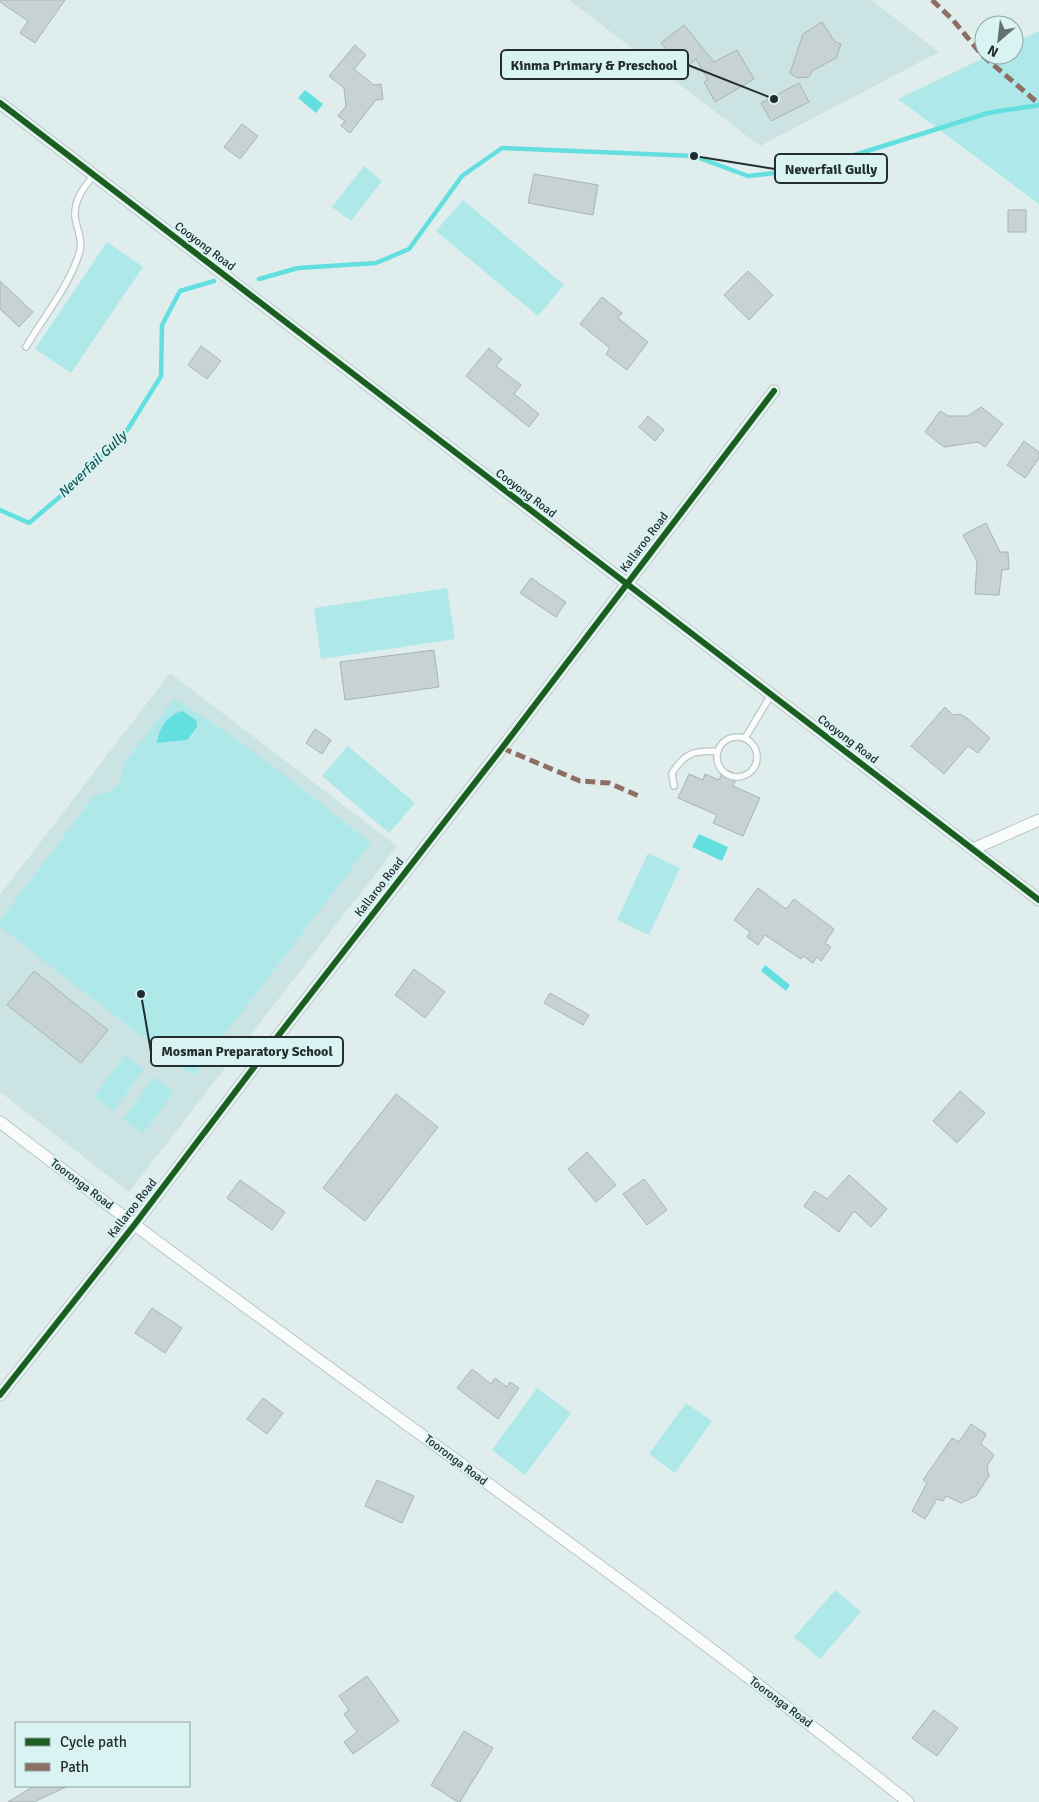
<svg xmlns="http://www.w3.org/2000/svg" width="1039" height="1802" viewBox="0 0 1039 1802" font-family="Signika,sans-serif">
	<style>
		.built { fill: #cbe3e3 }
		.green { fill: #aee8e9 }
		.water { fill: #64dfe0 }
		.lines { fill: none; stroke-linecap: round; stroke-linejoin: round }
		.stream { stroke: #64dfe0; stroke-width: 4.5 }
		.building { fill: #c7d3d3; stroke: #a9b4b4 }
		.lane-casing { stroke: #bbc6c6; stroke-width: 8 }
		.street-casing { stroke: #bbc6c6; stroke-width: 13 }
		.lane { stroke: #fafcfc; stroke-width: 5.5 }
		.street { stroke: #fafcfc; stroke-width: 11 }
		.quiet { stroke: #8d6e63; stroke-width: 5; stroke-dasharray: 10 5; stroke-linecap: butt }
		.cycleway-casing { stroke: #d9f3f3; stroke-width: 9 }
		.cycleway { stroke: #1b5e20; stroke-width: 6 }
		.labels { text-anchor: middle; stroke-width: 4; stroke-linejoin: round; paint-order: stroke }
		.street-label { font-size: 12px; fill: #232d2d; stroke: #d9f3f3 }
		.water-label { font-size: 14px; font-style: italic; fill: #165859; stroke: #d9f3f3 }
		.leader { fill: none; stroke: #232d2d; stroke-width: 2 }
		.callout-dot { fill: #232d2d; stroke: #d9f3f3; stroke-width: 2 }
		.callout { fill: #d9f3f3; stroke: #232d2d; stroke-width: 2 }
		.callout-label { font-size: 14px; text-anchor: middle; font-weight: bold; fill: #232d2d }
	</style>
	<rect width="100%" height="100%" fill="#dfeded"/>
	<path class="built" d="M569,0h302l68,52 -179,94z
		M170,673l227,173 -268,346 -129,-100v-197z"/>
	<path class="green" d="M1039,31v173l-141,-105 92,-44h24v-12z
		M364,166l18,15 -31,40 -19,-14z
		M463,200l101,85 -26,31 -102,-85z
		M107,242l36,25 -72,106 -36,-24z
		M447,588l8,51 -134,20 -7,-51z
		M174,699c70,41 133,94 197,144l-178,233 -193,-149v-7l95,-125 14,-3 11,-9 5,-21z
		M348,746l67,57 -26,30 -67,-57z
		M648,853l32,15 -31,67 -32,-15z
		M125,1055l19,14 -31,42 -19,-15z
		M154,1077l20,15 -31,42 -20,-15z
		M537,1388l34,25 -46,62 -33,-25z
		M686,1403l26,18 -37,52 -26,-19z
		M835,1590l26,22 -41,47 -26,-22z"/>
	<path class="water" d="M305,90l18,14 -7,9 -18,-15z
		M182,711l14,9 1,7 -10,13 -30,3c1,-13 11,-29 25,-32z
		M699,834l29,13 -6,14 -30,-14z
		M765,965l25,20 -4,6 -25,-20z"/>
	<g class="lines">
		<path class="stream" d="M259,279l39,-11 78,-5 33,-14 53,-73 40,-28 192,8 54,20 62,-7 178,-56 51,-8
			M0,510l29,13 40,-34 59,-60 33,-53 1,-51 18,-34 34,-10"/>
	</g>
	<path class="building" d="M0,0h65l-30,43 -15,-10 8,-12 -28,-19z
		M822,22l13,20 6,2 -5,14 -24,13 -3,6 -12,1 -7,-5 13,-39z
		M684,25l30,37 23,-12 17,29 -39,23 -11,-20 4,-2 -12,-21 -13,11 -22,-27z
		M355,45l11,10 -12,14 20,16 7,-1 2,15 -7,1 -26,33 -9,-7 4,-5 -7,-5 8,-10 -2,-18 -15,-12z
		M799,83l10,19 -38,19 -10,-18z
		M242,124l16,12 -18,23 -16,-12z
		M534,174l64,11 -5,30 -65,-12z
		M1008,210h18v22h-18z
		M748,271l25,24 -24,25 -25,-25z
		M0,281l33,31 -14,15 -19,-18z
		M602,297l20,16 -4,5 30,24 -21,28 -21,-16 4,-6 -30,-24z
		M201,346l20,15 -14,18 -19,-14z
		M489,348l13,11 -6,7 25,19 -7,9 25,20 -10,13 -63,-51z
		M981,407l22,17 -18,23 -7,-5 -34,5 -19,-15 15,-21 8,5h20z
		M648,416l16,14 -9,11 -16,-14z
		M1024,441l15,11v6l-14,20 -18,-13z
		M986,523l14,29h8l1,17 -7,1 -3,25 -24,-1 2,-33 -14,-26z
		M531,578l35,24 -10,15 -36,-24z
		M434,650l5,37 -94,13 -5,-38z
		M945,707l8,8 7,-1 7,4 23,20 -12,15 -10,-7 -24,28 -33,-28z
		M315,729l16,11 -9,14 -16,-11z
		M724,769l14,6 -5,11 27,12 -17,38 -30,-13 4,-8 -39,-17 11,-24 14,6 2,-6 14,6z
		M758,888l28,21 8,-10 40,30 -9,14 6,4 -10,14 -4,-4 -4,6 -10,-7 -2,3 -36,-24 -7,10 -11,-8 3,-5 -16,-12z
		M414,969l31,23 -20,26 -30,-23z
		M34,971l74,59 -27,33 -74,-58z
		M550,993l39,22 -6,10 -39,-22z
		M960,1091l25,22 -28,30 -24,-22z
		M396,1094l42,33 -73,94 -42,-33z
		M587,1152l29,33 -20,17 -28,-33z
		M849,1175l38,34 -16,18 -17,-16 -15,21 -35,-26 11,-15 12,8z
		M644,1179l23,31 -20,15 -24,-31z
		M240,1180l45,32 -13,18 -45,-32z
		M152,1308l30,20 -17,25 -30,-20z
		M472,1369l19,15 4,-6 12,9 3,-5 9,6 -21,31 -41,-31z
		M263,1398l20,15 -16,21 -20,-15z
		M971,1424l15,10 -5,10 13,11 -7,11 2,10 -13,20 -15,7 -15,-7 -3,5 -6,-2 -12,20 -13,-8 15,-28 -4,-3 29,-42 7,4z
		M377,1480l37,16 -12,27 -37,-17z
		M367,1676l32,45 -46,33 -9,-12 13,-10 -13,-18 5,-4 -10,-14z
		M934,1710l24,18 -21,28 -25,-18z
		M464,1731l29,17 -33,54h-2l-27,-17z
		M34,1786h34l-34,16h-26z"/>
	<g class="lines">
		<defs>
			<path id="lane" d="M26,347c18,-31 42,-59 53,-93 5,-13 -3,-26 -4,-38 -1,-16 9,-29 19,-41
				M717 757a20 20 0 1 1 40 0a20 20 0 1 1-40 0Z
				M745,738l26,-43
				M674,786l-2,-13c14,-21 21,-22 45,-22"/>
			<path id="street" d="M0,103l1039,797
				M973,849l66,-29
				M0,1122c61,46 120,93 182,138 243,179 490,353 726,542
				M0,1395l135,-171 129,-170 238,-306 272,-357"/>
		</defs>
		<use href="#lane" class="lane-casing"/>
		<use href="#street" class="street-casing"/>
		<use href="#lane" class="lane"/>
		<use href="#street" class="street"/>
		<path class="quiet" d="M932,0l21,20 29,35 57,49
			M502,748l78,33 29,2 32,14"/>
		<defs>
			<path id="cycleway" d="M0,103l1039,797
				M0,1395l135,-171 129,-170 238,-306 272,-357"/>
		</defs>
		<use href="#cycleway" class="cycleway-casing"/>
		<use href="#cycleway" class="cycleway"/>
	</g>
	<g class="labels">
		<g class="street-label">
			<text transform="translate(205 246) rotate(37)" y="4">Cooyong Road</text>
			<text transform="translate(526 493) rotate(37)" y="4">Cooyong Road</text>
			<text transform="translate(644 542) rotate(-53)" y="4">Kallaroo Road</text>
			<text transform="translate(848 739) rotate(37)" y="4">Cooyong Road</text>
			<text transform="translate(379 887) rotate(-52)" y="4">Kallaroo Road</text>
			<text transform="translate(82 1184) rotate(37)" y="4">Tooronga Road</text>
			<text transform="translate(132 1208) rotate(-52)" y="4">Kallaroo Road</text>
			<text transform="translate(456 1460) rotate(37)" y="4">Tooronga Road</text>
			<text transform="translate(781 1702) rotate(37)" y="4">Tooronga Road</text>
		</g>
		<g class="water-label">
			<text transform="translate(92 464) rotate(-44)" y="5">Neverfail Gully</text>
		</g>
	</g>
	<path class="leader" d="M774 99L688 65M694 156L775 169M141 994L151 1052"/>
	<g class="callout-dot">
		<circle cx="774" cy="99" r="5"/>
		<circle cx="694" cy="156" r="5"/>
		<circle cx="141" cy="994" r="5"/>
	</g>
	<g class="callout">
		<rect x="501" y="50" width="187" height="29" rx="5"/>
		<rect x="775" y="154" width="112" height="29" rx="5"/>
		<rect x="151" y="1037" width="192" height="29" rx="5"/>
	</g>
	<g class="callout-label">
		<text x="594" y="70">Kinma Primary &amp; Preschool</text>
		<text x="831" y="174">Neverfail Gully</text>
		<text x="247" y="1056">Mosman Preparatory School</text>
	</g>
	<rect x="15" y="1722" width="175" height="65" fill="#d9f3f3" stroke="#90a4a4"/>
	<rect x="25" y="1738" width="25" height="8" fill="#1b5e20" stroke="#90a4a4"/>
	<text x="60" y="1747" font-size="15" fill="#232d2d">Cycle path</text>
	<rect x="25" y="1763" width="25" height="8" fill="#8d6e63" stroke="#90a4a4"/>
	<text x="60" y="1772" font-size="15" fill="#232d2d">Path</text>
	<g transform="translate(999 40) rotate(208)"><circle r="24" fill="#d9f3f3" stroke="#90a4a4"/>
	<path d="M0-4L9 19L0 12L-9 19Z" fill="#657070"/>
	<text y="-8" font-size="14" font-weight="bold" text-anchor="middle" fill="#232d2d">N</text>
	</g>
</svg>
